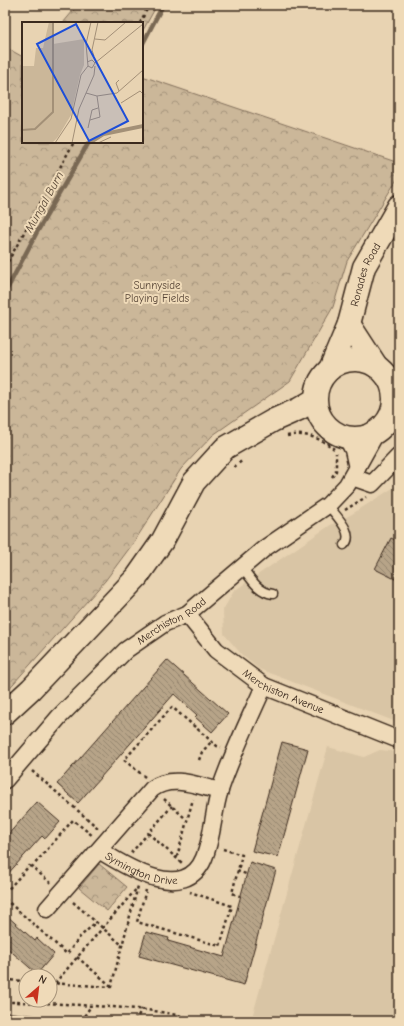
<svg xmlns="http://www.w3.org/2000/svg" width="404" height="1026" viewBox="0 0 404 1026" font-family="'Comic Neue',sans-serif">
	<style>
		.built { fill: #d9c5a5 }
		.park { fill: url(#park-crowns); stroke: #83705c }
		.water { fill: url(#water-waves); stroke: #796753 }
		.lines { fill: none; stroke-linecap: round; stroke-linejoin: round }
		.shore { stroke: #655342; stroke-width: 1 }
		.stream { stroke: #796753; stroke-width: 4.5 }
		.building { fill: url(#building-back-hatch); stroke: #3b2a1e }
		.service-casing { stroke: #3b2a1e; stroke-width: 11 }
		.minor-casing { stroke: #3b2a1e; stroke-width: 19 }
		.secondary-casing { stroke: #3b2a1e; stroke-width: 25 }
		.primary-casing { stroke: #3b2a1e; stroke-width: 25 }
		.path { stroke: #3b2a1e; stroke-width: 2.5; stroke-dasharray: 3 3; stroke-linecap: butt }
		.service { stroke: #efdab8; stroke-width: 8 }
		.minor { stroke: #efdab8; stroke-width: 16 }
		.secondary { stroke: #efdab8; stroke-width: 22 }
		.primary { stroke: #efdab8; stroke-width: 22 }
		.labels { text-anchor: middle; stroke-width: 4; stroke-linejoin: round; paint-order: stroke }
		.street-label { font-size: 11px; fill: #3b2a1e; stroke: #efdab8 }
		.park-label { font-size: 11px; fill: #584637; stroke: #efdab8 }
		.water-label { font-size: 12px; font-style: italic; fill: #554434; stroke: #efdab8 }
		.inset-river { fill: none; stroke: #a39077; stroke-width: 2 }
		.inset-road { fill: none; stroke: #a38f77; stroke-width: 1 }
		.view { fill: #1d4ed8; fill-opacity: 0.15; stroke: #1d4ed8; stroke-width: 2 }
		.inset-edge { fill: none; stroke: #3b2a1e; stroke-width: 2 }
	</style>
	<defs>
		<pattern id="park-crowns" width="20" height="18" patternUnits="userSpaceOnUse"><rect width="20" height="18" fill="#cbb799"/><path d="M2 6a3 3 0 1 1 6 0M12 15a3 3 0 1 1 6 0" fill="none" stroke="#a6957c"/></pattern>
		<pattern id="water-waves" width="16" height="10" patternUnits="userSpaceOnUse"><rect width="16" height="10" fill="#a39077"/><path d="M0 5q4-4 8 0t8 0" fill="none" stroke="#867661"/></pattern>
		<pattern id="building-back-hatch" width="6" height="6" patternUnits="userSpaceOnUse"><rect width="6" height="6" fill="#b7a488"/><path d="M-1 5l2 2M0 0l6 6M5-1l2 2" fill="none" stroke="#96866f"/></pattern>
	</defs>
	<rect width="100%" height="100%" fill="#e8d3b2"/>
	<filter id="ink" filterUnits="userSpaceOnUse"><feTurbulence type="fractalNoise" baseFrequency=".025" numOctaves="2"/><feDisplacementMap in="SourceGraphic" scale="8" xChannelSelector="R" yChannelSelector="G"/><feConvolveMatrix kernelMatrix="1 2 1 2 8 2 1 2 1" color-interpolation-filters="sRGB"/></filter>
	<g filter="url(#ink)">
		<path class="built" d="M399,484v239l-140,-54 -17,-14 -18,-21 -1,-24 11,-19 95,-65 23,-12z
			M328,747l36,10 16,-7 19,2v269h-148z"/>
		<path class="park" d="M78,5h79l-15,27v-9h-79z
			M5,47l18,10v85h119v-66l257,87v13l-52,85 -14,46 -43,74 -77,54 -32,34 -47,73 -29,39 -100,112z
			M99,864l28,23 -20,24 -28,-23z"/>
		<path class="water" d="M5,1012l60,7v2h-60z"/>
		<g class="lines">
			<path class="shore" d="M5,1016l44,5"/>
			<path class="stream" d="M142,45l21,-40
				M5,293l32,-61 52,-90"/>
		</g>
		<path class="building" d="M391,538l8,4v39l-24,-12z
			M167,660l61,54 -16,18 -17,-15 2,-2 -23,-21 -96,109 -21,-19z
			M282,742l26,7 -30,108 -26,-6z
			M37,802l23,20 -15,17 -3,-3 -37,41v-39z
			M250,862l26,8 -32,115 -105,-29 7,-24 23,6 -1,3 56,16z
			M5,914l30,27 2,-3 17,16 -17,20 -32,-28z"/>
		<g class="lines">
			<defs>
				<path id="service" d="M328,505c7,10 28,29 16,40
					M242,567c9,12 16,25 31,27"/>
				<g id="minor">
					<path d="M347,438l6,12 4,18"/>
					<path d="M352,477l20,7 27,-28"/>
					<path id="s1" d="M187,614l29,36 48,36 135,54"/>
					<path id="s2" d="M5,780l54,-63 67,-67 39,-27 22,-9 78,-66 63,-43 19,-20 29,-52"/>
					<path id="s3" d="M99,850c27,17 86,54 105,8 9,-21 9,-47 16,-68 12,-36 29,-70 44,-104"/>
					<path d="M47,909l105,-120c20,-15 46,-3 68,2"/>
				</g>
				<g id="secondary">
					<path d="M349,324l28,43"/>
					<path id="s4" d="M330,369l19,-45 15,-57 35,-61"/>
				</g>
				<path id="primary" d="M316 399a39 39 0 1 1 78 0a39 39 0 1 1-78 0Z
					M5,713l26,-24 106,-112 26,-37 31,-58 31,-34 49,-28 25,-11 17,-10"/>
			</defs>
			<use href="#service" class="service-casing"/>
			<use href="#minor" class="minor-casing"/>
			<use href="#secondary" class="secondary-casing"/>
			<use href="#primary" class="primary-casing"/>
			<path class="path" d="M140,23l9,-18
				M5,267l69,-125
				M287,436c17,-4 34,2 47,13
				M234,467l9,-7
				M332,477l4,-6v-18
				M345,510l21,-13
				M199,760l3,-8 10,-11
				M32,771l66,57
				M145,777l-21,-17 48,-53 45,39 4,1
				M164,799l22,20
				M148,833l34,30
				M223,849l19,6 -10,38 8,3
				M131,853l41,-47
				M177,857l16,-58
				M237,871l9,3
				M51,883l-19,-16 41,-47 20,16
				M146,890l-9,32 83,24 12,-40 -42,-14
				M5,893l24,-27 3,1
				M5,899l62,55 13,-17 16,-15
				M73,902l49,43
				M77,957l34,29
				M5,980l21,1
				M50,983l61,4 27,-101
				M55,983l83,-96
				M5,1002c30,0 59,2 89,4 36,2 70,4 106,15
				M81,1021l10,-15
				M135,1021l7,-12"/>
			<use href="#service" class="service"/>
			<use href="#minor" class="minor"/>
			<use href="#secondary" class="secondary"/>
			<use href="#primary" class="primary"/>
		</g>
	</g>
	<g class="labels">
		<g class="street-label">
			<text dy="4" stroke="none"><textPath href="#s4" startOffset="101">Ronades Road</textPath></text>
			<text dy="4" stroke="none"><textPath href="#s2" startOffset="232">Merchiston Road</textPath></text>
			<text dy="4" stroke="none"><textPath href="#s1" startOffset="126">Merchiston Avenue</textPath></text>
			<text dy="4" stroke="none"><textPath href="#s3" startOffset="47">Symington Drive</textPath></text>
		</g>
		<g class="park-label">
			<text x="157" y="289">Sunnyside<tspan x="157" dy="13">Playing Fields</tspan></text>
		</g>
		<g class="water-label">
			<text transform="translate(44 202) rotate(-61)" y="4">Mungal Burn</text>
		</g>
	</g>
	<g transform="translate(22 22)">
		<rect width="121" height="121" fill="#e8d3b2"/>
		<path d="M27,0h4v22l31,-5v26l-4,10 -9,40 -13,22 -6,6h-30v-77h12l2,-18h7z" fill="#cbb799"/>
		<path d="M121,102v4l-39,8 -11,7h-10l26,-12z" fill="#a39077"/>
		<path class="inset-river" d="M0,108l13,-1 18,-17v-90"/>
		<path class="inset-road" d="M73,17l10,1 21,-18M72,34l-2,-6 6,-28M65,40l5,-2 3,3 -3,5 -4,-2M73,41l48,-39M66,44l-2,-22 5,-22M97,69l-3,-8 3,-3M64,71l11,3 20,-3 26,-23M99,81l19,-12 3,3M68,98l10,-3 -3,-21M66,106l4,-18 6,-2M33,121l16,-24 10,-44 7,-9M50,121l7,-34 15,-34 1,-9M76,121l13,-6"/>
		<path class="view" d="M54,2l52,97 -39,20 -52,-97z"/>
		<rect width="121" height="121" class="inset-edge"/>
	</g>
	<rect width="404" height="1026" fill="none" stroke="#efdab8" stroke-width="20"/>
	<rect x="10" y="10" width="384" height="1006" fill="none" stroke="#3b2a1e" stroke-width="1.5" filter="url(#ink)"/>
	<g transform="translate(38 988) rotate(28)"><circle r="19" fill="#efdab8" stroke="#a7947a"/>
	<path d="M0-3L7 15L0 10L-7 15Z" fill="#c8321e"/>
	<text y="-6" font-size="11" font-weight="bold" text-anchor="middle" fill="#3b2a1e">N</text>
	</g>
</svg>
